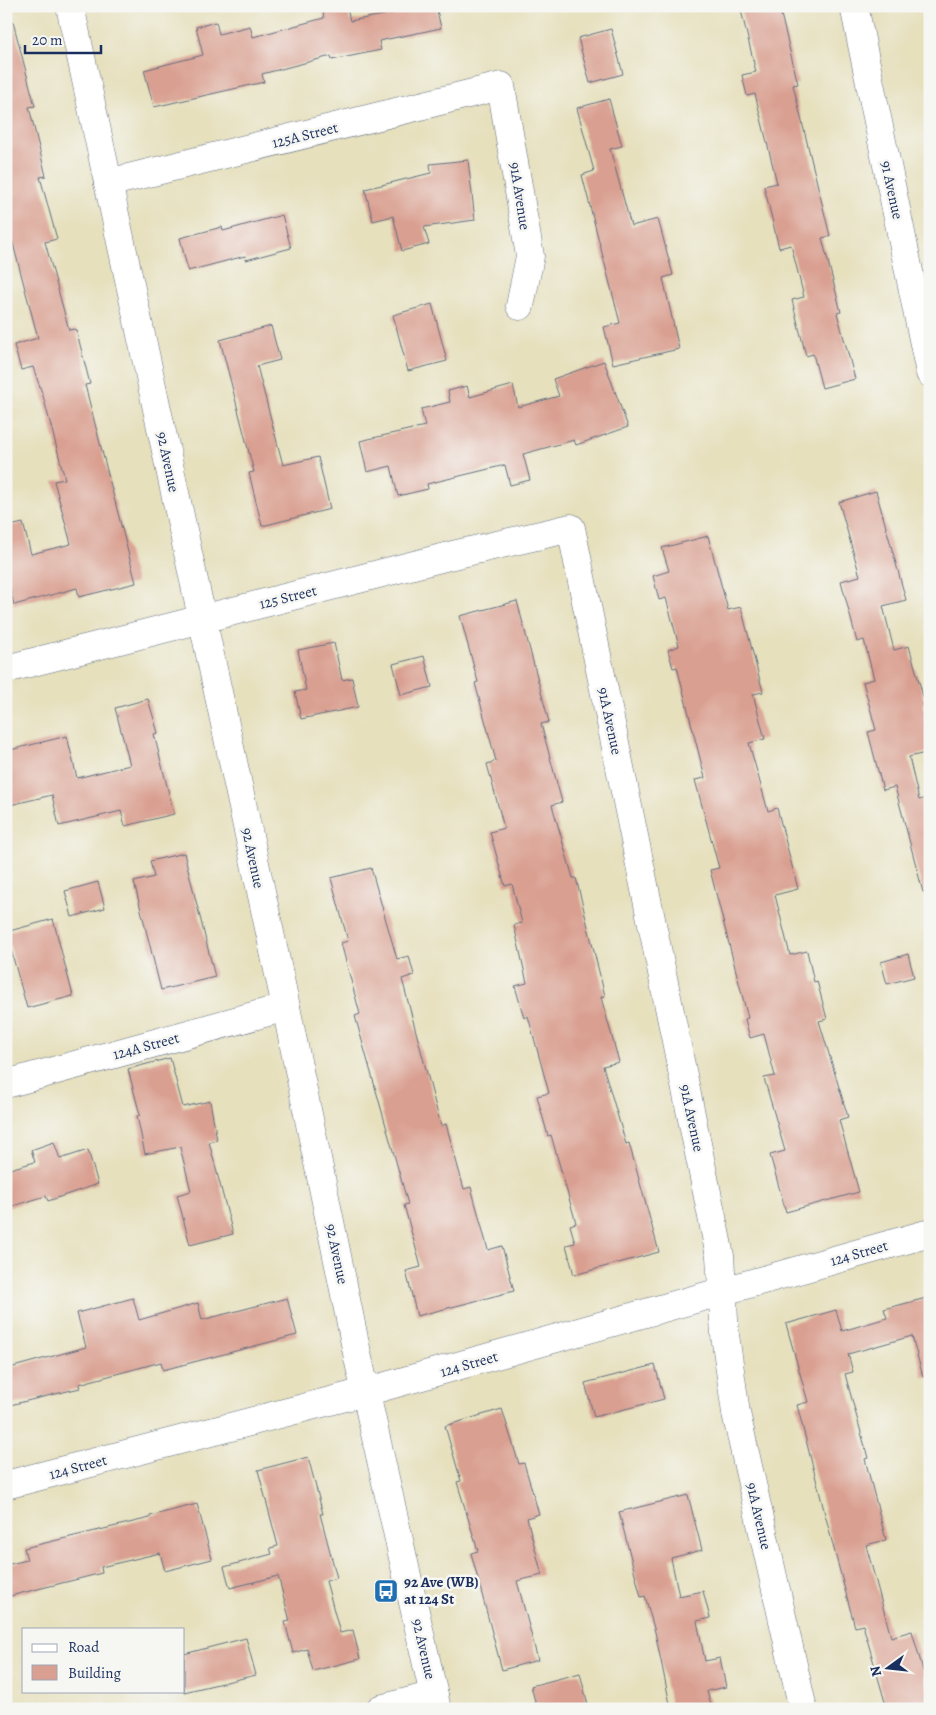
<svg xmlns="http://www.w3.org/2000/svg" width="936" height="1715" viewBox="0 0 936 1715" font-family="Alegreya,serif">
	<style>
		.building { fill: #d99f90 }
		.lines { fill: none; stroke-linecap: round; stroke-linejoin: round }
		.minor-casing { stroke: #626d7f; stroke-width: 29 }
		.tertiary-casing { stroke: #626d7f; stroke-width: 29 }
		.minor { stroke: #fff; stroke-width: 28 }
		.tertiary { stroke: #fff; stroke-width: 28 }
		.labels { text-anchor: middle; stroke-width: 5; stroke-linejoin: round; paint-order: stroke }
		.street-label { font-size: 15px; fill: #1b2f5e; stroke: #f6f6f2 }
		.poi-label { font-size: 15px; font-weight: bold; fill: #1b2f5e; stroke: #f6f6f2; text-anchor: start }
	</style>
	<rect width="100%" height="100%" fill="#f6f6f2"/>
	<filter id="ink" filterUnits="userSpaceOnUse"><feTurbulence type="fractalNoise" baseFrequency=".02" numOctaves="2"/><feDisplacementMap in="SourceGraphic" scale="10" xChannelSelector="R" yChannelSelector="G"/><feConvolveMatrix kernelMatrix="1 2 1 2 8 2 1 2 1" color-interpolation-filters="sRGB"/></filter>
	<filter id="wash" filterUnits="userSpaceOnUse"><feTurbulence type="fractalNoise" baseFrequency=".0096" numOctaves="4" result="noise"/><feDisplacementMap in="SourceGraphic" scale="20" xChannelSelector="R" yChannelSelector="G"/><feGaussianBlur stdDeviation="1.12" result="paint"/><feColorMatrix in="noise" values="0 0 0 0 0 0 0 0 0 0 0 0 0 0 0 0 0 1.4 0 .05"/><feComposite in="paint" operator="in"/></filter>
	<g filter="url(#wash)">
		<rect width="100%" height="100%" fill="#e6e0bd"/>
		<g id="blocks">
			<path class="building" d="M392,6h44l5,22 -62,13 2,9 -49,10 -1,-4 -69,18 2,8 -110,25 -10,-37 59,-15 -7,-28 20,-5 3,12 31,-8 3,11 71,-19 -1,-6 24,-5 3,14 44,-8z
				M740,6h39l19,78 -5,1 37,151 -8,2 19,74 -4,1 18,66 -33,9 -9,-34 -7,2 -14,-56 12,-3 -13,-52 -12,3 -15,-62 13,-3 -22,-89 -8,2 -5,-21 14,-3z
				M13,22l22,84 -6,1 17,69 -6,1 17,62 -12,3 24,88 7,-1 14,55 -5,1 51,198 -57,14 -2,-9 -63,17 -8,-33v-45l17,-4 8,31 40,-10 -17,-63 11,-2 -22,-83 -10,-29 -12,3 -7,-25 24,-7 -26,-98 -6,2v-219z
				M611,29l12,45 -33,9 -12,-45z
				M609,99l13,47 -12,3 21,77 27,-7 15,56 -10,3 16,71 -66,15 -9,-37 16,-4 -38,-148 12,-4 -17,-63z
				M468,160l7,60 -51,7 5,17 -27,7 -9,-35 -20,5 -8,-32 66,-16 -1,-9z
				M282,215l9,33 -45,12 -1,-4 -57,15 -8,-33 42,-11 1,4z
				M432,304l15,57 -39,10 -15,-56z
				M271,326l9,34 -23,6 26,99 35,-8 12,52 -68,17 -13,-53 5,-1 -34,-132z
				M604,361l24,66 -52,18 -2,-5 -51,14 7,26 -20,5 -5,-20 -78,19 1,5 -30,7 -7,-30 -24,6 -7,-31 65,-15 -4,-17 29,-7 -2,-11 19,-5 3,11 43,-12 5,22 41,-11 -6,-17z
				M876,491l30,109 -23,6 11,44 15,-4 16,57h-2l7,29v20l-21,5 10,43 11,-3v94l-7,1 -28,-105 -12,3 -15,-58 8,-2 -13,-48 11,-3 -10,-39 -7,2 -16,-61 19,-5 -21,-74z
				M708,536l20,74 13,-3 22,85 -10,2 12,45 -16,4 19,68 9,-3 21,81 -23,6 15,60 17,-4 7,31 3,-1 10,38 -8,2 29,96 -9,3 20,72 -73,20 -16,-57 15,-4 -21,-73 11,-2 -11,-42 -14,4 -5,-19 3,-1 -38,-148 9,-2 -24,-88 10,-2 -28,-111 -4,1 -5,-18 11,-4 -13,-48 -7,2 -6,-24 16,-5 -7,-23z
				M517,601l32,121 -8,2 21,78 -10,3 21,73h3l29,118 -4,1 18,65 -16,4 23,78 3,-1 30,109 -85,23 -8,-30 9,-2 -5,-18 6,-2 -25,-88 -3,1 -11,-40 12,-3 -21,-77 -4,2 -9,-32 12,-3 -13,-58 8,-2 -10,-39 -7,2 -15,-54 14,-4 -17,-64 9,-3 -21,-78 3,-1 -18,-66z
				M334,643l8,37 10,-2 6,29 -57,12 -6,-27 11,-2 -8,-40z
				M424,656l8,31 -31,8 -8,-31z
				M148,699l10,34 -4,1 20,80 -49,12 -4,-15 -62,15 -7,-31 -46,11v-55l61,-15 10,42 53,-13 -15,-57z
				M184,853l31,124 -54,13 -27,-108 20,-5 -4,-16z
				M371,868l26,91 12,-3 5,19 -12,4 39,147 5,-2 18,65 7,-2 17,63 14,-4 12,45 -97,25 -11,-45 15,-4 -17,-62 4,-1 -53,-188 5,-2 -19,-71 7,-2 -17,-63z
				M98,882l7,26 -33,9 -7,-26z
				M53,919l20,77 -46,12 -21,-76z
				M908,954l6,23 -27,7 -6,-22z
				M170,1058l13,49 27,-6 7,39 -8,2 24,92 -43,11 -13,-50 14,-4 -11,-44 -35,7 -8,-38 3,-1 -12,-46z
				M54,1142l6,17 28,-9 10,34 -50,17 -2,-5 -40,12v-38l29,-8 -4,-12z
				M930,1297v79l-7,1 -11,-41 -64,18 5,18 -8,2 23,84 -3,1 21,81 -20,5 25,92 21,-6 18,64v11l-9,3h-34l-24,-84 -8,2 -20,-74 -38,-148 11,-3 -22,-78 50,-14 6,21 45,-13 -3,-9z
				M133,1298l6,22 59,-17 4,17 85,-22 10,37 -134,35 -2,-8 -82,22 1,4 -74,18v-37l80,-22 -9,-34z
				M655,1365l9,34 -70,18 -9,-34z
				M502,1409l17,55 5,-1 15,51 -12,4 15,57 -25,6 21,79 -36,10 -31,-117 7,-2 -21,-69 4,-1 -16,-55z
				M308,1457l15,57h-3l17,64 -11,3 14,52 13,-3 7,29 -47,12 -6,-22 -14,4 -8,-31 5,-1 -12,-45 -48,12 -6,-21 48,-13 -2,-6 8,-2 -20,-76z
				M688,1495l14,55 -31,8 8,38 24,-5 7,27 -13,3 8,40 15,-3 6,29 -19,4 5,18h-41l-16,-77 -10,-36 -4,1 -22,-85z
				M197,1504l15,55 -47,12 -5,-18 -59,14 1,6 -96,24v-32l21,-5 -3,-12 126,-30v-2z
				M246,1638l10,37 -72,17v-38z
				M580,1673l9,36h-52l-6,-23z"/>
		</g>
	</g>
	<g filter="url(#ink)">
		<use href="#blocks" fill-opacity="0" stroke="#626d7f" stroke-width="1"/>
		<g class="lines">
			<defs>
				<path id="minor" d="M854,6l76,367
					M108,183l393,-97 29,170 -10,50
					M6,669l447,-114 118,-27 149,728 5,79 11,78 67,296
					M6,1084l280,-77
					M365,1392l565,-159
					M380,1709l54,-14"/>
				<path id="tertiary" d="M70,6l216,1001 72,351 79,351
					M6,1485l359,-93"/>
			</defs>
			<use href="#minor" class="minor-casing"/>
			<use href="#tertiary" class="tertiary-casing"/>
			<use href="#minor" class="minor"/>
			<use href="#tertiary" class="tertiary"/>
		</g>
	</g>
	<defs>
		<symbol id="bus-square" viewBox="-11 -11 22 22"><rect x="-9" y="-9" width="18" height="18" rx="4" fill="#1f6fb2" stroke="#f6f6f2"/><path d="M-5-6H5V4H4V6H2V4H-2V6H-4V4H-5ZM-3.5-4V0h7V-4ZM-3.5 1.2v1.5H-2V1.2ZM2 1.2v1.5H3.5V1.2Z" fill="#fff"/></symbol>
	</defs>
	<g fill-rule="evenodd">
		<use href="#bus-square" x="372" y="1577" width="28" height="28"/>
	</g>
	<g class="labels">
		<g class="street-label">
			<text transform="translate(305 135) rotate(-14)" y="5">125A Street</text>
			<text transform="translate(892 190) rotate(78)" y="5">91 Avenue</text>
			<text transform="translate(520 196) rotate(81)" y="5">91A Avenue</text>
			<text transform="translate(168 462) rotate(78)" y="5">92 Avenue</text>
			<text transform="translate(288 597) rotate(-14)" y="5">125 Street</text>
			<text transform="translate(610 721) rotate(78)" y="5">91A Avenue</text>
			<text transform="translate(253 858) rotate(78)" y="5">92 Avenue</text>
			<text transform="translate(146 1046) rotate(-15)" y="5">124A Street</text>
			<text transform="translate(692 1118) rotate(78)" y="5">91A Avenue</text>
			<text transform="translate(859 1253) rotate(-16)" y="5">124 Street</text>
			<text transform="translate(337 1254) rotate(78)" y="5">92 Avenue</text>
			<text transform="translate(469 1364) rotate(-16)" y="5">124 Street</text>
			<text transform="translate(78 1467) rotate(-15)" y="5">124 Street</text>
			<text transform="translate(759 1516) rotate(77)" y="5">91A Avenue</text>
			<text transform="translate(424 1649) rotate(77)" y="5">92 Avenue</text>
		</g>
		<g class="poi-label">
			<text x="404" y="1587">92 Ave (WB)<tspan x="404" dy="17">at 124 St</tspan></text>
		</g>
	</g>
	<rect width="936" height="1715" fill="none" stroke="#f6f6f2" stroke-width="25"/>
	<rect x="22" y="1628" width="162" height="65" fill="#f6f6f2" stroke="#9ea6b7"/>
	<rect x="32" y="1644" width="25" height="8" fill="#ffffff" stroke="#9ea6b7"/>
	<text x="68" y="1652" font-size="15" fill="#1b2f5e">Road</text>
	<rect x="32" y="1665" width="25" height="15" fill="#d99f90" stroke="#9ea6b7"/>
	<text x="68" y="1678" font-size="15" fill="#1b2f5e">Building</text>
	<g transform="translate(888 1668) rotate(255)" stroke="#f6f6f2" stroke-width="4" paint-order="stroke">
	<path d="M0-4L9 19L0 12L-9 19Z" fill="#1b2f5e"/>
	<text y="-8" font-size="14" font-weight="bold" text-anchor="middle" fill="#1b2f5e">N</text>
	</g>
	<path d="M25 45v8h76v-8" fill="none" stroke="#1b2f5e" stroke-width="2.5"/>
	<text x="32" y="45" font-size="15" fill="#1b2f5e" stroke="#f6f6f2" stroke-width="4" paint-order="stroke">20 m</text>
</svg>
